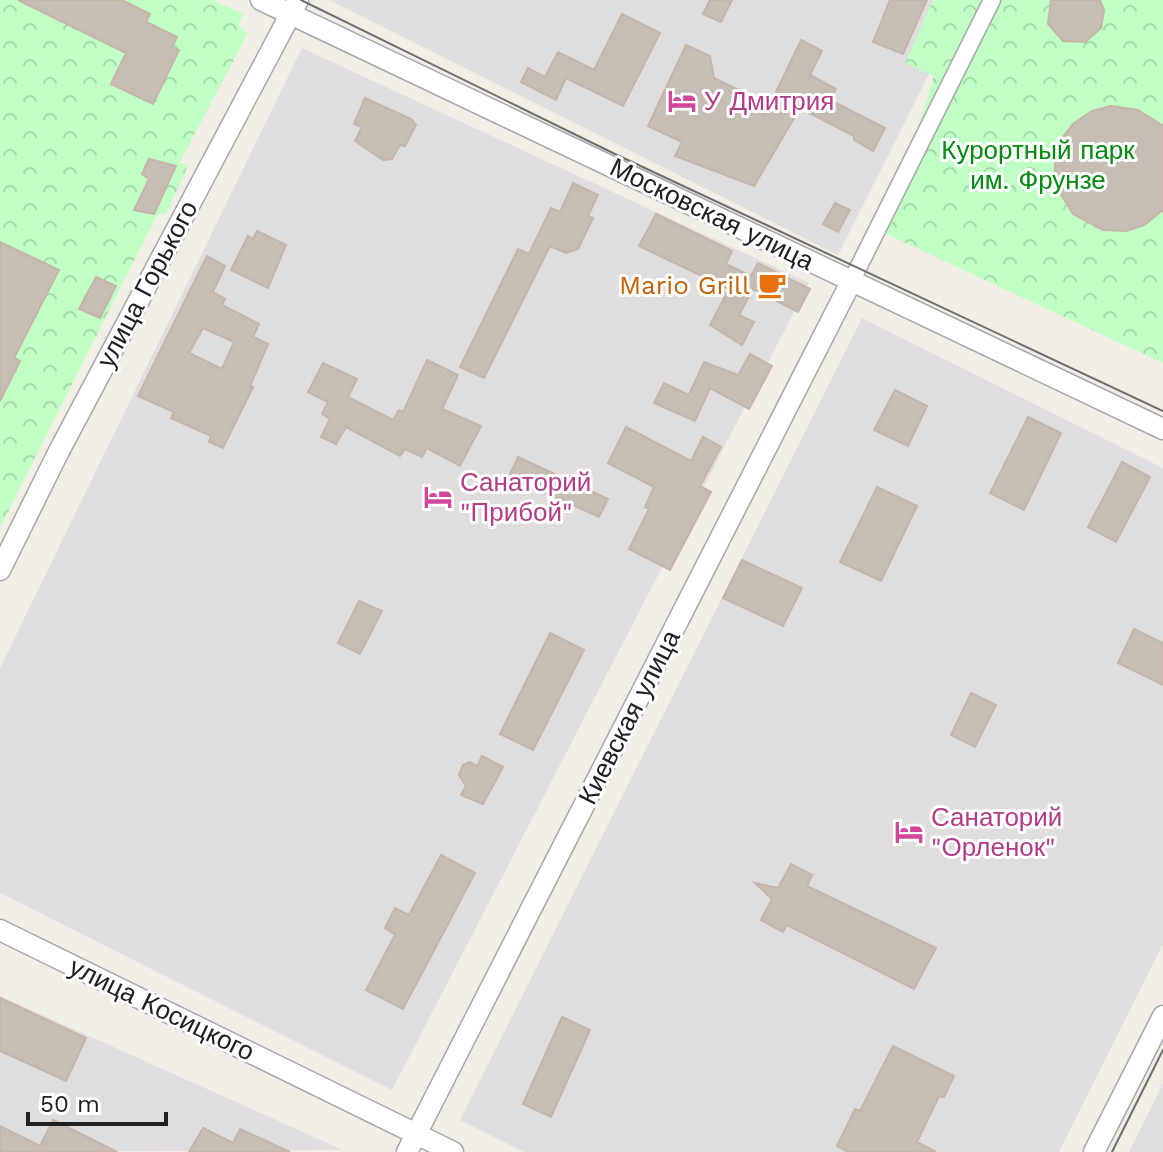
<svg xmlns="http://www.w3.org/2000/svg" width="1163" height="1152" viewBox="0 0 1163 1152" font-family="'Work Sans',sans-serif">
	<style>
		.residential { fill: #dfdddd }
		.park { fill: url(#park-crowns) }
		.building { fill: #c6bdb5; stroke: #c5b4a7; stroke-width: 2; fill-rule: evenodd }
		.lines { fill: none; stroke-linecap: round; stroke-linejoin: round }
		.pedestrian-casing { stroke: #a7a7a7; stroke-width: 19 }
		.minor-casing { stroke: #a7a7a7; stroke-width: 23 }
		.pedestrian { stroke: #fff; stroke-width: 16 }
		.minor { stroke: #fff; stroke-width: 20 }
		.tram { stroke: #6e6e6e; stroke-width: 2 }
		.labels { text-anchor: middle; stroke-width: 6; stroke-linejoin: round; paint-order: stroke }
		.hotel-label { font-size: 26px; fill: #b23c85; stroke: #fff; text-anchor: start }
		.park-label { font-size: 26px; fill: #038a0f; stroke: #fff }
		.street-label { font-size: 26px; fill: #202020; stroke: #fff }
		.food-label { font-size: 26px; fill: #c56008; stroke: #fff; text-anchor: end }
	</style>
	<defs>
		<pattern id="park-crowns" width="20" height="18" patternUnits="userSpaceOnUse" patternTransform="scale(2)"><rect width="20" height="18" fill="#c1fec6"/><path d="M2 6a3 3 0 1 1 6 0M12 15a3 3 0 1 1 6 0" fill="none" stroke="#a6d9aa"/></pattern>
	</defs>
	<rect width="100%" height="100%" fill="#f2eee6"/>
	<path class="residential" d="M329,0h637l-128,255z
		M302,48l507,235 -417,807 -392,-197v-225z
		M862,318l301,150v476l-104,208h-535l-64,-32z
		M0,996l343,154 -343,2z
		M1163,1083v69h-34z"/>
	<path class="park" d="M0,0h213l30,14 -5,12 10,7 -68,129 8,4 -22,48 -9,1 -157,313z
		M933,0h230v363l-277,-129 48,-158 -29,-13z"/>
	<path class="building" d="M18,0h104l28,14 -4,8 31,15 -5,10 7,3 -26,54 -42,-20 15,-31z
		M710,0h22l-11,22 -18,-8z
		M890,0h37l-24,54 -30,-12z
		M1051,0h49l4,10 -3,18 -16,14 -22,-1 -15,-17z
		M622,14l38,19 -37,73 -57,-28 -10,22 -35,-18 7,-14 17,9 13,-25 36,18z
		M801,40l21,11 -12,24 26,14 -6,11 55,28 -12,23 -19,-11v-4l-54,-28 -46,78 -79,-30 7,-14 -34,-16 38,-81 24,11 4,22 25,12 -4,10 30,15z
		M365,98l46,21 5,6 -11,21 -5,-1 -8,14 -9,1 -28,-19 7,-14 -8,-3z
		M1111,106l27,4 25,16v84l-19,15 -18,6 -23,-1 -30,-16 -15,-25 -3,-11v-19l8,-22 10,-13 19,-13z
		M149,159l27,7 -22,48 -20,-4 15,-31 -7,-5z
		M573,183l25,12 -10,21 5,2 -15,31 -12,4 -16,-7 -66,132 -24,-11 58,-118 11,5 22,-46 9,4z
		M835,203l15,7 -12,22 -15,-8z
		M656,214l76,37 -6,13 25,12 7,-13 52,26 -12,23 -45,-23 -14,26 15,7 -12,23 -32,-20 19,-36 -90,-43z
		M257,231l29,14 -18,43 -37,-18 17,-34 5,3z
		M0,242l59,28 -45,88 6,3 -20,40z
		M207,256l18,10 -12,26 12,7 -3,6 37,19 -6,13 15,7 -18,42 3,1 -30,61 -14,-6 2,-6 -40,-18 3,-6 -36,-16zM203,328l31,14 -12,27 -33,-16z
		M96,277l20,9 -16,32 -21,-9z
		M750,354l22,12 -23,43 -39,-21 -15,33 -41,-18 10,-20 25,12 15,-33 34,13z
		M427,360l31,15 -16,34 39,17 -21,40 -33,-18 -5,9 -17,-8 -5,7 -54,-29 -10,17 -15,-7 9,-18 -8,-5 6,-12 -20,-10 15,-29 34,16 -9,18 45,23 6,-10 4,2z
		M895,390l32,16 -19,40 -34,-16z
		M1028,417l33,16 -37,77 -34,-17z
		M626,427l65,34 12,-24 18,10 -21,39 11,6 -41,78 -41,-21 20,-40 -4,-2 9,-20 -46,-24z
		M518,457l90,42 -9,18 -90,-41z
		M1122,462l28,15 -34,65 -28,-15z
		M877,487l40,19 -36,75 -41,-19z
		M742,560l60,28 -19,38 -60,-28z
		M359,601l23,10 -22,43 -22,-11z
		M1134,629l29,14v42l-45,-22z
		M550,633l34,17 -51,100 -33,-16z
		M971,693l25,12 -21,42 -24,-12z
		M482,756l21,11 -20,37 -22,-9 5,-9 -7,-11 4,-10 7,-3 7,4z
		M441,855l34,18 -72,136 -37,-19 29,-55 -10,-7 10,-20 14,7z
		M791,864l21,11 -5,11 129,62 -22,41 -127,-64 -4,7 -22,-12 11,-21 -17,-16 23,5z
		M0,998l86,40 -20,43 -66,-30z
		M562,1017l28,13 -39,87 -28,-13z
		M893,1046l61,30 -10,21 -5,-1 -22,46 19,10h-88l-11,-6 18,-37 5,2z
		M53,1120l64,32h-117v-26l40,20z
		M203,1128l30,15 7,-14 50,23h-101z"/>
	<g class="lines">
		<defs>
			<path id="pedestrian" d="M851,282l141,-282"/>
			<path id="minor" d="M261,0l902,429
				M0,570l58,-117 240,-453
				M0,930l453,222
				M407,1152l444,-870
				M1094,1152l69,-136"/>
		</defs>
		<use href="#pedestrian" class="pedestrian-casing"/>
		<use href="#minor" class="minor-casing"/>
		<use href="#pedestrian" class="pedestrian"/>
		<use href="#minor" class="minor"/>
		<path class="tram" d="M301,0l314,154 548,257
			M1112,1152l51,-102"/>
	</g>
	<defs>
		<symbol id="hotel-bare" viewBox="-9 -9 18 18"><path d="M-6-4.5h1.5V1H6V5H4.5V3h-9V5H-6ZM-4 0a1.8 1.8 0 1 1 3.6 0ZM.5 0V-2.5h3Q6-2.5 6 0Z" fill="#d1479c" stroke="#fff" stroke-width="2.5" paint-order="stroke"/></symbol>
		<symbol id="cafe-bare" viewBox="-9 -9 18 18"><path d="M-5.5-4.5H6V0H3Q3 3.5 0 3.5H-2.5Q-5.5 3.5-5.5 0ZM3-3.2v2h1.7v-2ZM-6 4.5H4V6H-6Z" fill="#e8710a" stroke="#fff" stroke-width="2.5" paint-order="stroke"/></symbol>
	</defs>
	<g fill-rule="evenodd">
		<use href="#hotel-bare" x="662" y="81" width="40" height="40"/>
		<use href="#cafe-bare" x="752" y="265" width="40" height="40"/>
		<use href="#hotel-bare" x="418" y="477" width="40" height="40"/>
		<use href="#hotel-bare" x="889" y="812" width="40" height="40"/>
	</g>
	<g class="labels">
		<g class="hotel-label">
			<text x="704" y="110">У Дмитрия</text>
			<text x="460" y="491">Санаторий<tspan x="460" dy="30">"Прибой"</tspan></text>
			<text x="931" y="826">Санаторий<tspan x="931" dy="30">"Орленок"</tspan></text>
		</g>
		<g class="park-label">
			<text x="1038" y="159">Курортный парк<tspan x="1038" dy="30">им. Фрунзе</tspan></text>
		</g>
		<g class="street-label">
			<text transform="translate(712 214) rotate(26)" y="9">Московская улица</text>
			<text transform="translate(147 284) rotate(-62)" y="9">улица Горького</text>
			<text transform="translate(629 717) rotate(-63)" y="9">Киевская улица</text>
			<text transform="translate(162 1009) rotate(26)" y="9">улица Косицкого</text>
		</g>
		<g class="food-label">
			<text x="750" y="294">Mario Grill</text>
		</g>
	</g>
	<path d="M28 1112v12h138v-12" fill="none" stroke="#202020" stroke-width="4"/>
	<text x="40" y="1112" font-size="24" fill="#202020" stroke="#ffffff" stroke-width="6" paint-order="stroke">50 m</text>
</svg>
